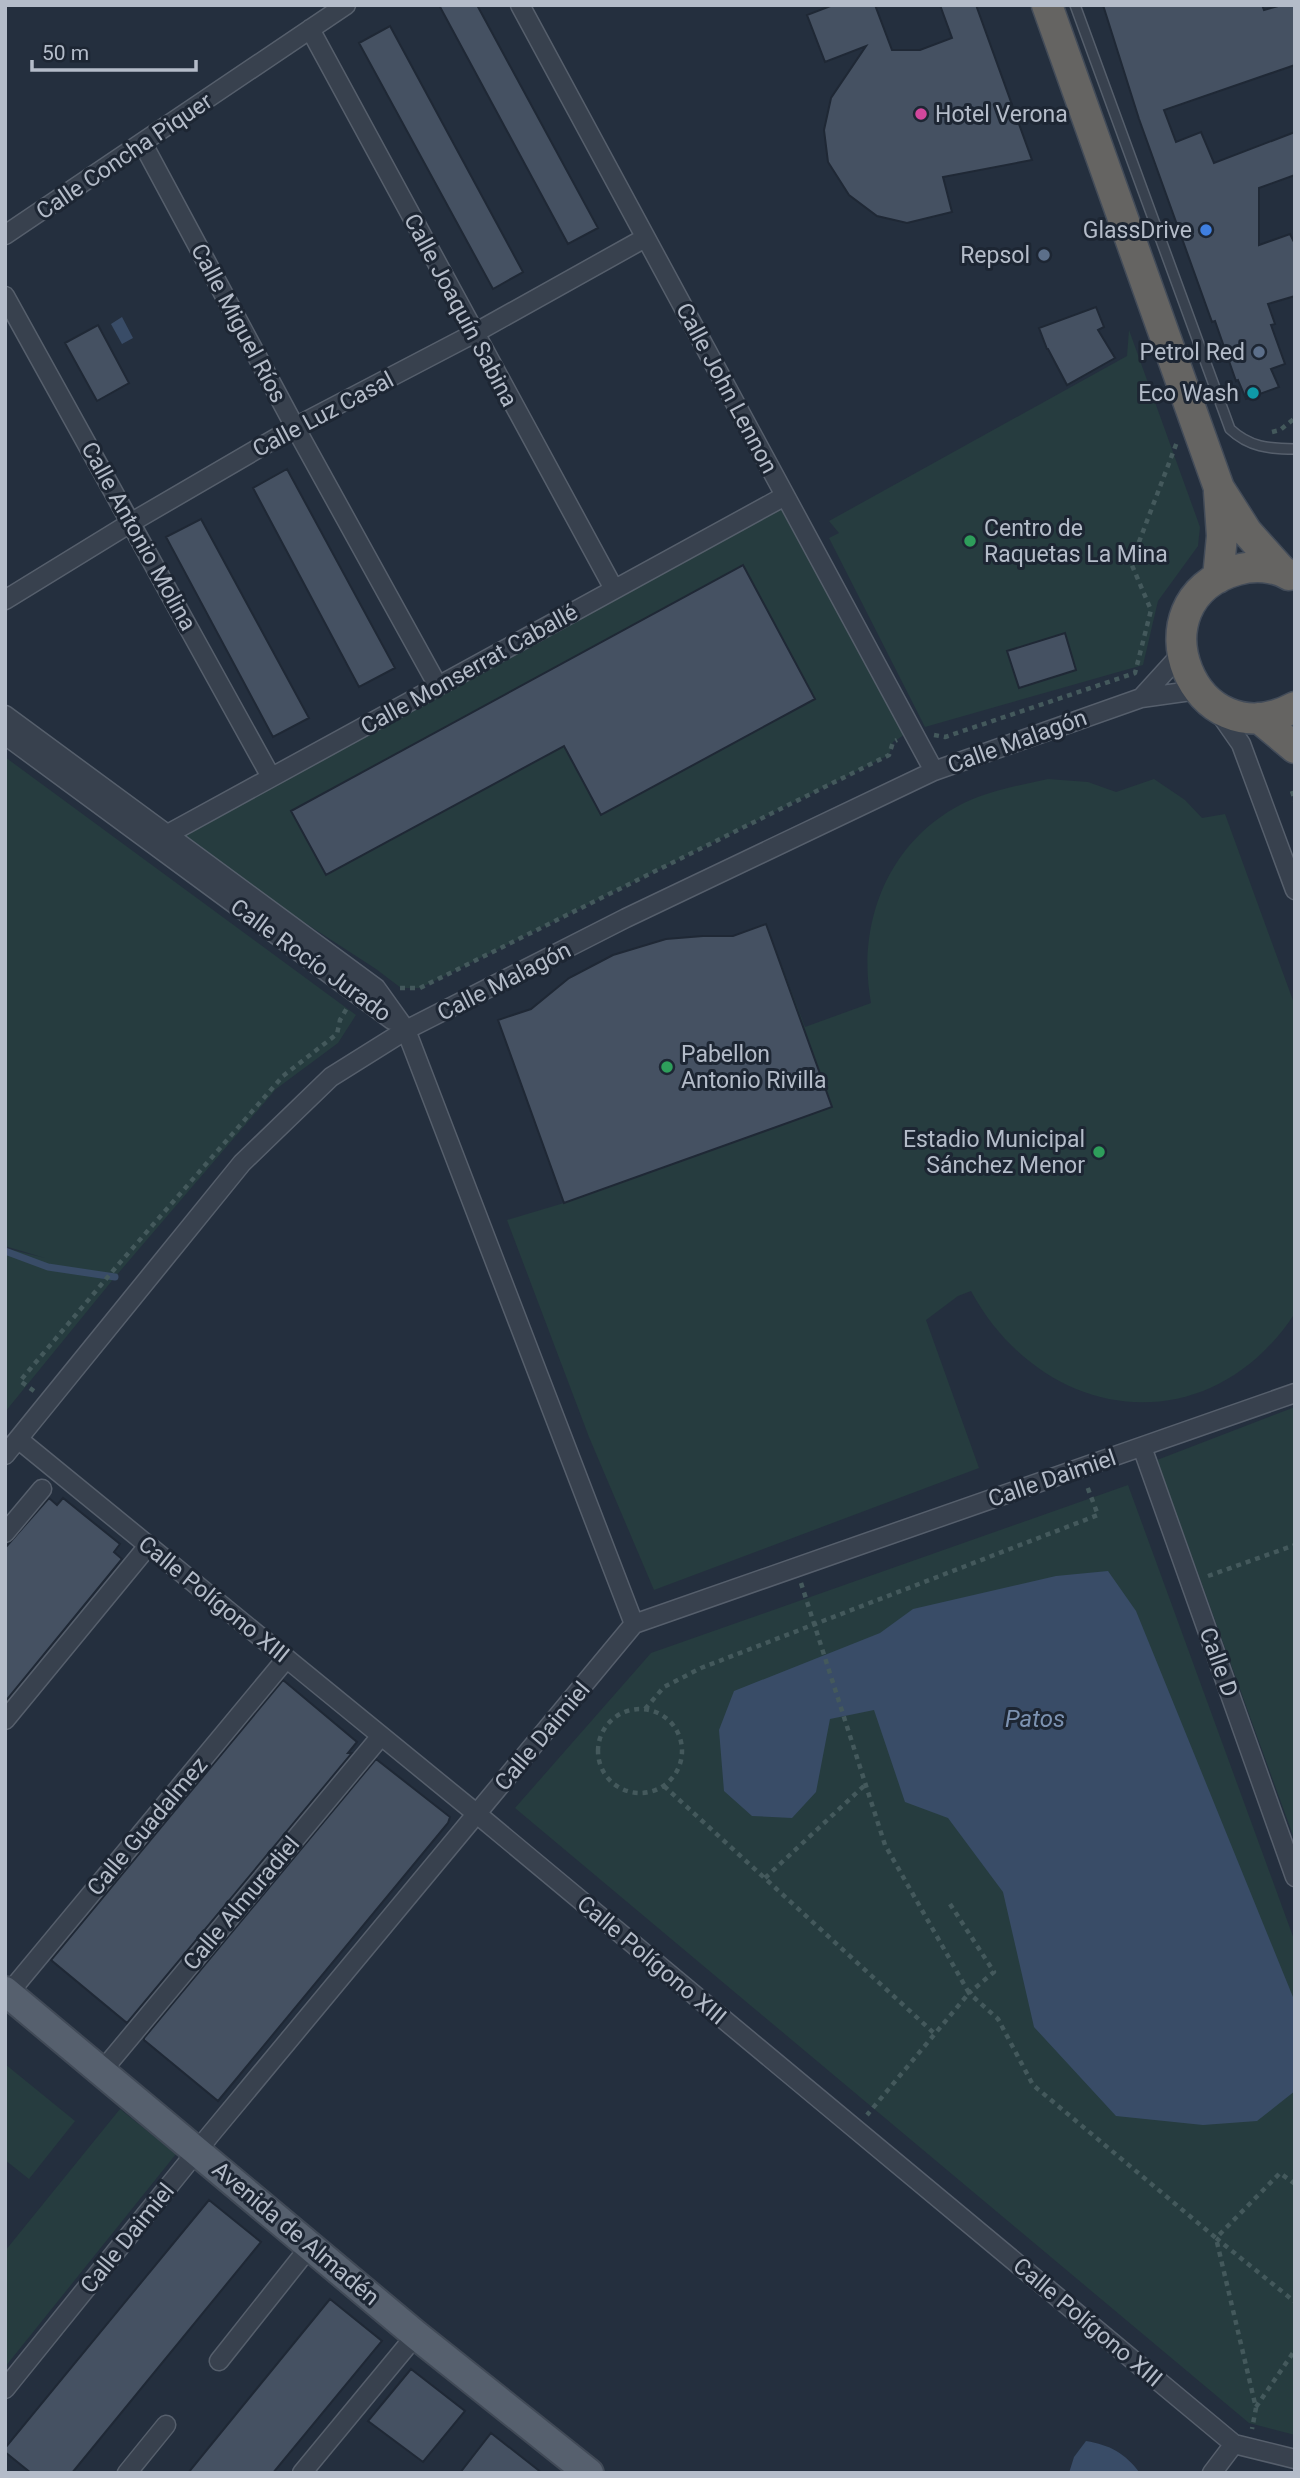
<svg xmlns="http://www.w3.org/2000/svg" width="1300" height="2478" viewBox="0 0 1300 2478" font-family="Roboto,sans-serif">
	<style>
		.green { fill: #263c3f }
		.water { fill: #394c67 }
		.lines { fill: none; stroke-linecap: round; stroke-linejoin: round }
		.stream { stroke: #394c67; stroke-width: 7 }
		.building { fill: #455162; stroke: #1f2835; stroke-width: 2 }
		.service-casing { stroke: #565f6c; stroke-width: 12 }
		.minor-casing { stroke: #565f6c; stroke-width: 21 }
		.primary-casing { stroke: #414a57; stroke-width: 32 }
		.trunk-casing { stroke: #434c59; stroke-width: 33 }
		.path { stroke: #44595c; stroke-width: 4.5; stroke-dasharray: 5 5; stroke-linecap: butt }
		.service { stroke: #38414e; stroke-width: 9 }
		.minor { stroke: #38414e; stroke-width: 18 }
		.primary { stroke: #56606e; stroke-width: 28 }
		.trunk { stroke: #656462; stroke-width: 30 }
		.hotel-dot { fill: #d1479c; stroke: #1d2633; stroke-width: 2.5 }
		.shop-dot { fill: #3f7fe0; stroke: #1d2633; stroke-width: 2.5 }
		.service-dot { fill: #5c6f8a; stroke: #1d2633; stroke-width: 2.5 }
		.culture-dot { fill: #0f9aa8; stroke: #1d2633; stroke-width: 2.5 }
		.leisure-dot { fill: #2e9e5b; stroke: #1d2633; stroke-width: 2.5 }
		.labels { text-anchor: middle; stroke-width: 6; stroke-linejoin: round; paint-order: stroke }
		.poi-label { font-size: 23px; fill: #b4bcc9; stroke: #1d2633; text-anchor: end }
		.street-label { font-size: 23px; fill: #b4bcc9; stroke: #1d2633 }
		.water-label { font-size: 24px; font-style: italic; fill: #7c92b1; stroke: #1d2633 }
	</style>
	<rect width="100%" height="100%" fill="#242f3e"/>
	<path class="green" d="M1129,330l71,197 -2,19 -40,55 -15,64 -218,62 -96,-189 10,-5 -10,-12 298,-165z
		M785,496l127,234 -19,12 -4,13 -469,233h-19l-25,-19 -208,-135z
		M5,757l351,258 -18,28 -62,46 -161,188 -110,135v-164l40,10 -40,-12z
		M1048,779l40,3 28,10 38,-13 31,21 17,18 23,-4 70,192v307c-86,132 -251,112 -324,-22l-13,5 -32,24 53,148 -325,122 -65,-153 -82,-217 57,-17 -66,-183 33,-11 38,-31 44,-23 53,-16 37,-3h30l33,-12 39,103 66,-24c-15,-81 18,-164 95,-201 26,-12 55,-17 82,-23z
		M1295,1407v434l-138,-381z
		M1128,1485l167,457v493l-46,-12 -734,-615 136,-155z
		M5,2064l70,57 -46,58 -24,-19z
		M120,2109l56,45 -171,213v-116z"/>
	<path class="water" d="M122,317l11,21 -11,6 -11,-20z
		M1108,1571l28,40 159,391v89l-38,30 -54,4 -87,-9 -82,-89 -31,-135 -55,-74 -43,-16 -31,-92 -44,9 -14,73 -24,26 -40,-2 -28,-25 -5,-61 15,-39 146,-58 33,-24 143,-33z
		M1086,2441c24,4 39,12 54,32h-71l5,-16z"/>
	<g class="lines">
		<path class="stream" d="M5,1251l43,16 67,10"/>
	</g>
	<path class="building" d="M439,5h38l121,223 -30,16z
		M833,5h42l17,45h28l32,-12 -12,-33h36l56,155 -89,17 9,35 -45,11 -30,-7 -28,-21 -21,-33 -4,-32 7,-32 35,-52 -41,16 -18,-47z
		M1103,5h159l2,5 18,-5h13v60l-131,45 12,32 25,-10 13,31 81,-31v43l-36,13v57l31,-11 5,10v52l-27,8 7,20 -4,1 14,39 -14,5 8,18 -33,12 -8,-19 -2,1 -21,-60 -3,1 -73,-203z
		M390,26l133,246 -30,17 -134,-246z
		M1096,307l8,20 -6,3 17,28 -48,27 -19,-36h-1l-8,-21z
		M98,325l31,58 -32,18 -32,-58z
		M287,469l108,199 -36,19 -106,-199z
		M201,519l108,199 -36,19 -107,-200z
		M743,565l72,134 -214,116 -37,-69 -238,129 -35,-64z
		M1065,633l11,37 -57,18 -12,-37z
		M766,924l66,183 -268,96 -66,-183 33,-11 38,-31 44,-23 53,-16 37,-3h30z
		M49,1498l8,7 6,-7 57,46 -6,8 8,7 -117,143v-154z
		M283,1680l74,62 -9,11h4l-225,270 -76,-63z
		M376,1759l74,58 -2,6 -230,278 -74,-61v-2z
		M209,2200l52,42 -189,231h-41l-26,-21v-4z
		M330,2299l52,42 -109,132h-85z
		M411,2369l54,42 -42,51 -55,-41z
		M491,2433l51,40h-82z"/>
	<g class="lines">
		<defs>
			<path id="service" d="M1075,5l155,424c19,18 39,20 65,20"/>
			<path id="minor" d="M520,5l414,766
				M310,29l304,560
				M143,144l152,283 143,259
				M5,235l341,-230
				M5,296l266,481
				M5,600l127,-78 163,-95 178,-93 172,-96
				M1141,698l41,-45
				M1218,711l23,33 54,146
				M5,715l371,273 30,42 228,594
				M5,735l387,285
				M158,847l10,-13 617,-338
				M18,1439l459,375 757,630 61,15
				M1142,1447l153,430
				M5,1455l237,-292 89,-86 75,-47 220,-112 308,-147 207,-73 57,-8
				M5,1533l37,-44
				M5,1720l143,-174
				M8,1994l278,-335
				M102,2071l279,-335
				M219,2361l92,-116
				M5,2389l205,-254 424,-511 661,-231
				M127,2473l39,-48
				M302,2473l114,-138
				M1212,2473l22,-29"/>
			<path id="primary" d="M5,1991l411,344 173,138"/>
			<path id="trunk" d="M1047,5l172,483 28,44 35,39
				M1289,575c-15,-9 -35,-10 -52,-5 -107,30 -44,192 58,137
				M1218,578l4,-42 -3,-44
				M1259,718l36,30"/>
		</defs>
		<use href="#service" class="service-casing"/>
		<use href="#minor" class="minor-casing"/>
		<use href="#primary" class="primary-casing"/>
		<use href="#trunk" class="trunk-casing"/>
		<path class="path" d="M1272,432l8,-2 15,-12
			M934,735l11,2 190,-64 16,-63 -20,-47 46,-121
			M1292,791l3,10
			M400,988h20l469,-233 4,-13 4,-2
			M34,1391l-14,-10 97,-115 166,-190 54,-42 3,-14 7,-12
			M1208,1576l87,-31
			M801,1583l84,262 84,148 -102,122
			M645,1709l19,-22 37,-19 397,-153 -11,-29
			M598 1751a42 42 0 1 1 84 0a42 42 0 1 1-84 0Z
			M664,1786l271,248
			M765,1878l101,-94
			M950,1904l44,68 -25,21 29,26 35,66 183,153 40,170 -4,21
			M1295,2184l-15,-11 -64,65 79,64
			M1256,2407l39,-57"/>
		<use href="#service" class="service"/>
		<use href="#minor" class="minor"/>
		<use href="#primary" class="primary"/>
		<use href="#trunk" class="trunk"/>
	</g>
	<circle class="hotel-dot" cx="921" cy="114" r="7"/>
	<circle class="shop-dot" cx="1206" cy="230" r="7"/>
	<g class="service-dot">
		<circle cx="1044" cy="255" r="7"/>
		<circle cx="1259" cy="352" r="7"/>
	</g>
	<circle class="culture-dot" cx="1253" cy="393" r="7"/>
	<g class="leisure-dot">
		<circle cx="970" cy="541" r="7"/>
		<circle cx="667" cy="1067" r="7"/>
		<circle cx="1099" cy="1152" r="7"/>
	</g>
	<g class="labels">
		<g class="poi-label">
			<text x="935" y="122" text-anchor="start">Hotel Verona</text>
			<text x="1192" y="238">GlassDrive</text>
			<text x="1030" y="263">Repsol</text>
			<text x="1245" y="360">Petrol Red</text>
			<text x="1239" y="401">Eco Wash</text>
			<text x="984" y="536" text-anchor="start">Centro de<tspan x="984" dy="26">Raquetas La Mina</tspan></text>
			<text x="681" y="1062" text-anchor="start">Pabellon<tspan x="681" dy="26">Antonio Rivilla</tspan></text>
			<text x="1085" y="1147">Estadio Municipal<tspan x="1085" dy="26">Sánchez Menor</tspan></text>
		</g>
		<g class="street-label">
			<text transform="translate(124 156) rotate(-34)" y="8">Calle Concha Piquer</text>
			<text transform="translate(461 310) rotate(62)" y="8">Calle Joaquín Sabina</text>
			<text transform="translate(239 323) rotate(62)" y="8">Calle Miguel Ríos</text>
			<text transform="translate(727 388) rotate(62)" y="8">Calle John Lennon</text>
			<text transform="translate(323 414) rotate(-28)" y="8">Calle Luz Casal</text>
			<text transform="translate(139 536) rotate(61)" y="8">Calle Antonio Molina</text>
			<text transform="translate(469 669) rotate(-29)" y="8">Calle Monserrat Caballé</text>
			<text transform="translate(1017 741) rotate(-20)" y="8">Calle Malagón</text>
			<text transform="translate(311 960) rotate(36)" y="8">Calle Rocío Jurado</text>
			<text transform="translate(504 981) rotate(-27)" y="8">Calle Malagón</text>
			<text transform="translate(1052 1478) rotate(-19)" y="8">Calle Daimiel</text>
			<text transform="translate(214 1599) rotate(39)" y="8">Calle Polígono XIII</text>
			<text transform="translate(1219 1662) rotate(70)" y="8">Calle D</text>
			<text transform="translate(542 1736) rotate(-50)" y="8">Calle Daimiel</text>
			<text transform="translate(147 1826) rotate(-50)" y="8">Calle Guadalmez</text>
			<text transform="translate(241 1903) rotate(-50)" y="8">Calle Almuradiel</text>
			<text transform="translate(652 1960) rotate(40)" y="8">Calle Polígono XIII</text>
			<text transform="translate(296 2233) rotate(40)" y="8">Avenida de Almadén</text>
			<text transform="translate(127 2238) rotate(-51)" y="8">Calle Daimiel</text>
			<text transform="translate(1088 2322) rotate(40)" y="8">Calle Polígono XIII</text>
		</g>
		<g class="water-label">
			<text x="1035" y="1727">Patos</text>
		</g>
	</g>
	<rect width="1300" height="2478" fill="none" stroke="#b4bcc9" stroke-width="14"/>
	<path d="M32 60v10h164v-10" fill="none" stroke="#b4bcc9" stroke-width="3.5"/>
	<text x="42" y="60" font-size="21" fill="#b4bcc9" stroke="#1d2633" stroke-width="5" paint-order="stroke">50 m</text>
</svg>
